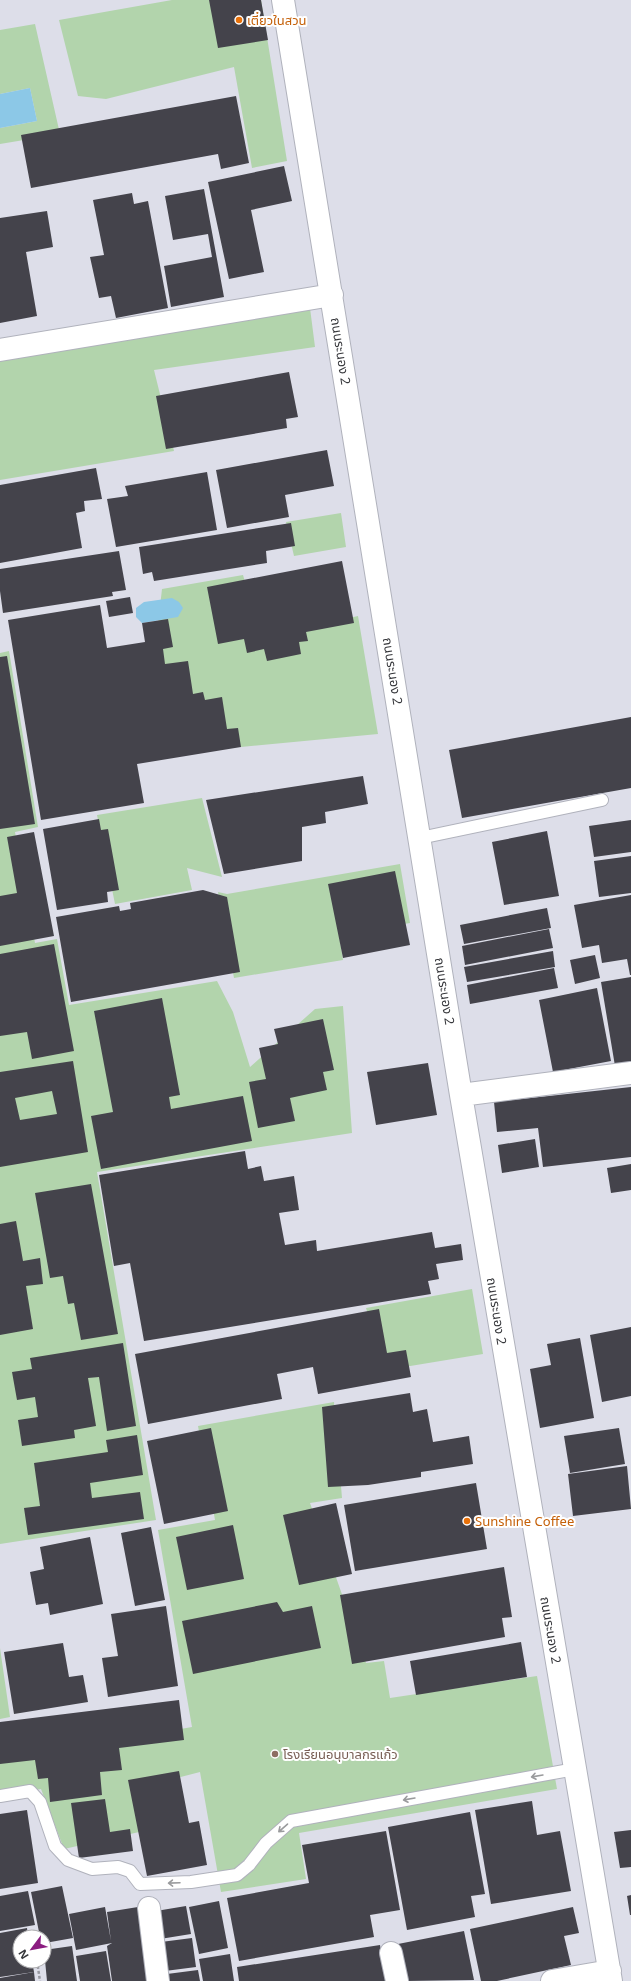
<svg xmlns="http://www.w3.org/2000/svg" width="631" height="1981" viewBox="0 0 631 1981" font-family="Georgia,'Noto Sans Thai',serif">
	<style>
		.green { fill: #b2d4ac }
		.water { fill: #8cc8e7 }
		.building { fill: #44434b; fill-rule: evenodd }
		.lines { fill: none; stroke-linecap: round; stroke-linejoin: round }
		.service-casing { stroke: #b0b2bc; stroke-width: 14 }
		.minor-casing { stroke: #b0b2bc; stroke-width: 24 }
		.path { stroke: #9798a0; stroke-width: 2.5; stroke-dasharray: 3 2; stroke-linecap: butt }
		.service { stroke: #fff; stroke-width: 12 }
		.minor { stroke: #fff; stroke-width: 22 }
		.oneway { stroke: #9a9b9d }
		.food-dot { fill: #e8710a; stroke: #fff; stroke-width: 1.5 }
		.education-dot { fill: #8d6e63; stroke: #fff; stroke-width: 1.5 }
		.labels { text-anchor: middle; stroke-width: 4; stroke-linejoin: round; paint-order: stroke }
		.food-label { font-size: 13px; fill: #c56008; stroke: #fff; text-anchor: start }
		.street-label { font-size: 13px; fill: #36373b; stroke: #fff }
		.education-label { font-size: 13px; fill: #785e54; stroke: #fff; text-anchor: start }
	</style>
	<rect width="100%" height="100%" fill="#dddee9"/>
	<path class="green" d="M172,0h89l26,161 -35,7 -18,-101 -128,32 -28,-3 -19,-76z
		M35,24l25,110 -60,10v-16l37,-7 -7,-33 -30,6v-64z
		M310,308l5,39 -161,23 20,81 -174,29v-121z
		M341,513l5,34 -52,9 -8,-34z
		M243,575l18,63 97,-22 20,118 -137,13 -89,-70 10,-88z
		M9,651l29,176 -23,5 20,111 22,-4 12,66 148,-24 16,31 17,55 65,-58 28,-3 9,127 -255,39 59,348 -156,24v-891z
		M202,798l20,79 -35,-9 5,22 -77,14 -18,-89z
		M400,864l10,59 -71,12 4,25 -109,18 -16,-86 9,2z
		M472,1289l11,65 -97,16 -20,-62z
		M334,1402l8,96 -32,5 56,160 18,-2 6,37 147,-22 20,113 -258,44 7,46 -85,13 -21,-120 -58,15 6,43 -84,19 -23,-60 -41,7v-72l65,25 127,-22 -34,-197 57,-10 -17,-94z
		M0,1648l10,69 -10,2z"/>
	<path class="water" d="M30,88l7,33 -37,7v-34z
		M172,598l7,4 4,6 -5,9 -36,6 -6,-6v-9l8,-6z"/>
	<path class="building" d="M209,0h52l7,40 -50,8z
		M236,96l13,67 -28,6 -3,-15 -187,34 -10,-53z
		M284,166l8,35 -41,9 13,62 -35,7 -21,-97z
		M204,189l20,108 -53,10 -7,-41 48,-9 -4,-23 -35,6 -8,-44z
		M132,193l2,11 14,-3 20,107 -52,10 -5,-22 -12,2 -9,-41 14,-2 -11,-55z
		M47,211l6,36 -27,5 11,64 -37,7v-105z
		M289,372l9,45 -12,2 1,9 -121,21 -10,-53z
		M327,450l7,36 -49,9 4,22 -62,11 -11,-58z
		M96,468l6,31 -18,2 1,10 -9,2 6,35 -82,15v-78z
		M207,472l10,58 -101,17 -9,-48 21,-3 -3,-10z
		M291,523l4,23 -29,5 1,12 -113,18 -2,-9 -9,2 -4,-27z
		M119,551l7,39 -14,2 1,4 -110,17 -3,-22v-22z
		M342,561l12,62 -48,9 2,9 -9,1 2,12 -34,7 -3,-12 -17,4 -3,-14 -26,5 -11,-57z
		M130,597l3,16 -24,4 -3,-16z
		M100,605l7,43 38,-6 -3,-19 26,-4 5,28 -10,2 2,15 23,-3 5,33 10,-2 2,8 17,-3 5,32 11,-1 3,19 -104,17 7,39 -103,17 -33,-200z
		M7,656l28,168 -35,5v-172z
		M631,717v71l-169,30 -13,-68z
		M363,776l5,28 -43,8 1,11 -24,4v34l-78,13 -18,-74z
		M99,819l2,11 7,-1 11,61 -12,2 1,10 -51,8 -14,-81z
		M631,820v32l-37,5 -5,-31z
		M547,831l12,65 -55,9 -12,-63z
		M34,832l20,104 -54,10v-50l17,-3 -10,-56z
		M631,856v37l-32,4 -5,-36z
		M395,871l15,74 -67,13 -15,-74z
		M203,890l24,7 13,75 -169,30 -15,-85 63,-11 1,5 11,-2 -1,-6z
		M631,895v80h-1l-3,-16 -25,4 -3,-18 -17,3 -8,-43z
		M547,908l4,20 -87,16 -4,-19z
		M549,929l4,19 -88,17 -3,-19z
		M54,944l20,107 -42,8 -5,-27 -27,4v-82z
		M553,951l2,16 -88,15 -3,-15z
		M595,955l5,23 -25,6 -5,-24z
		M554,968l4,20 -88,16 -3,-19z
		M631,977v86l-16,3 -14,-84z
		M597,988l14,73 -58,11 -14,-72z
		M162,998l18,97 -11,2 2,12 72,-13 9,45 -151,28 -10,-53 22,-4 -19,-101z
		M323,1019l11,51 -11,2 4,18 -37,8 5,23 -37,7 -9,-46 17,-3 -7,-31 19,-4 -4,-15z
		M73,1061l15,91 -88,15v-95zM52,1091l5,23 -37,6 -5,-22z
		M428,1063l9,52 -61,10 -9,-53z
		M631,1087v70l-88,10 -5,-39 -41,4 -3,-30z
		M535,1139l4,28 -37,6 -4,-28z
		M245,1151l3,18 13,-3 3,15 30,-5 5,34 -20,3 6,32 31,-5 1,11 115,-19 3,16 26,-4 2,16 -27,4 3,15 -11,2 3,13 -287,47 -14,-78 -16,3 -15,-91z
		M631,1164v26l-20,3 -4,-25z
		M91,1184l27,150 -37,6 -7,-37 -6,1 -5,-28 -13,2 -15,-85z
		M16,1221l7,40 17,-3 3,26 -17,2 7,43 -33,6v-111z
		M379,1309l8,44 19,-3 5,27 -93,17 -5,-27 -36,7 5,25 -134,25 -13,-70z
		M631,1327v69l-29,6 -12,-67z
		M580,1338l14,80 -54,10 -10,-59 21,-4 -4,-21z
		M123,1343l13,83 -29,5 -8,-54 -11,1 8,48 -22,4 1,8 -53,8 -4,-26 20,-3 -3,-20 -18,3 -5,-28 20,-3 -2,-11z
		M410,1393l3,19 14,-3 6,33 36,-6 4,28 -52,8v5l-53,8 -40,2 -6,-80z
		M211,1428l17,83 -64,13 -17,-83z
		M619,1428l6,36 -55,9 -6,-37z
		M137,1435l6,40 -53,8 2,15 48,-6 4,27 -116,16 -4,-27 16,-2 -6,-43 74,-11 -2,-12z
		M627,1466l4,43 -58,7 -5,-42z
		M476,1483l11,66 -132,22 -11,-66z
		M336,1503l16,71 -53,11 -16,-70z
		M233,1525l11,54 -57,11 -11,-53z
		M151,1527l14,73 -30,6 -14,-73z
		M90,1537l13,67 -53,11 -2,-12 -12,2 -6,-33 14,-3 -4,-22z
		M504,1567l8,50 -10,1 3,19 -153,27 -12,-69z
		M277,1602l6,10 29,-6 9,42 -128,26 -11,-53z
		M166,1606l12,80 -70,11 -6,-39 16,-2 -7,-42z
		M521,1642l6,35 -111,18 -6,-34z
		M63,1643l6,34 14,-2 5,27 -74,12 -10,-62z
		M179,1700l5,40 -65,8 3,22 -22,2 2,23 -52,7 -2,-24 -10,1 -3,-19 -35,4v-42z
		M179,1771l10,52 10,-2 8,44 -60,11 -19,-96z
		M105,1799l5,33 20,-3 3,22 -54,7 -8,-55z
		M532,1801l5,34 23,-4 11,60 -80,13 -16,-94z
		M27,1810l11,73 -38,6v-75z
		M470,1812l15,82 -14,2 4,21 -68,13 -19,-103z
		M631,1830v37l-11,1 -6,-36z
		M386,1831l14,79 -30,5 4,22 -135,24 -12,-63 82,-15 -7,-38z
		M62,1886l11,52 -28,5 -1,-6h-4l-9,-45z
		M28,1891l7,34 -35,6v-35z
		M631,1895v20h-1l-3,-19z
		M219,1901l9,47 -29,6 -10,-47z
		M186,1906l5,28 -31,5 -4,-28z
		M105,1907l6,34 -4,-29 31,-5 12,74h-38l-5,-35 5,-3 -36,7 -7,-36z
		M573,1907l6,26 -15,3 7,29 -74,16h-16l-11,-52z
		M27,1928l1,9h-8v24h12l2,11 -34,5v-44z
		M464,1931l10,49 -68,1 -8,-37z
		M192,1938l4,29 -31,4 -4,-29z
		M380,1945l6,36h-147l-2,-14z
		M72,1946l5,35h-30l-3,-31z
		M106,1951l5,30h-31l-4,-25z
		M230,1954l4,27h-31l-4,-22z
		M198,1970l2,11h-32l-1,-7z
		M34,1972l1,9h-35v-3z"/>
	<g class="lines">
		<defs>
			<path id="service" d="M420,838l182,-38
				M0,1796l30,-5 10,11 15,44 13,14 24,9 26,-2 12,4 10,13 51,-2 46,-7 12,-10 17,-22 25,-22 284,-52"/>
			<path id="minor" d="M283,0l178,1095 150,886
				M0,350l332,-55
				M461,1095l170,-22
				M149,1908l9,73
				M391,1953l6,28
				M552,1981l58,-10"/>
		</defs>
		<use href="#service" class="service-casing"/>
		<use href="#minor" class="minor-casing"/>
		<path class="path" d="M33,1930l1,7
			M37,1961l3,20"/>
		<use href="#service" class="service"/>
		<use href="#minor" class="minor"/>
	</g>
	<defs><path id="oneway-shaft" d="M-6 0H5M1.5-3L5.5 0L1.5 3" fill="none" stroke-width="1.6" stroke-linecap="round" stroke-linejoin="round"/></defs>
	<g class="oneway">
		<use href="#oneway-shaft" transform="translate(537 1776) rotate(170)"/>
		<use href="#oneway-shaft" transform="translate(409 1799) rotate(170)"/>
		<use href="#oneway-shaft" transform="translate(283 1828) rotate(139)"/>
		<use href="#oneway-shaft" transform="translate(174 1883) rotate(178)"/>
	</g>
	<g class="food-dot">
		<circle cx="239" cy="20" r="4"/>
		<circle cx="467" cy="1521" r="4"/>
	</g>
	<circle class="education-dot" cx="275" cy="1754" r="4"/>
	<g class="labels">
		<g class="food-label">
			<text x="247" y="25">เตี๋ยวในสวน</text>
			<text x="475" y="1526">Sunshine Coffee</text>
		</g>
		<g class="street-label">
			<text transform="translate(341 351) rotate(81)" y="5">ถนนระนอง 2</text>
			<text transform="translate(393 671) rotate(81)" y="5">ถนนระนอง 2</text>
			<text transform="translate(445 991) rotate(81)" y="5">ถนนระนอง 2</text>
			<text transform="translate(497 1311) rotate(81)" y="5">ถนนระนอง 2</text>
			<text transform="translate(551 1630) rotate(80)" y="5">ถนนระนอง 2</text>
		</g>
		<g class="education-label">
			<text x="283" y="1759">โรงเรียนอนุบาลกรแก้ว</text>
		</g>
	</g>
	<g transform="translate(32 1949) rotate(238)"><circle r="19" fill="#ffffff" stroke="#afafb1"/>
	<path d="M0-3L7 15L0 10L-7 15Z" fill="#8b1c80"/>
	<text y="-6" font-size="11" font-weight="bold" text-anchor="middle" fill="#36373b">N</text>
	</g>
</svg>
